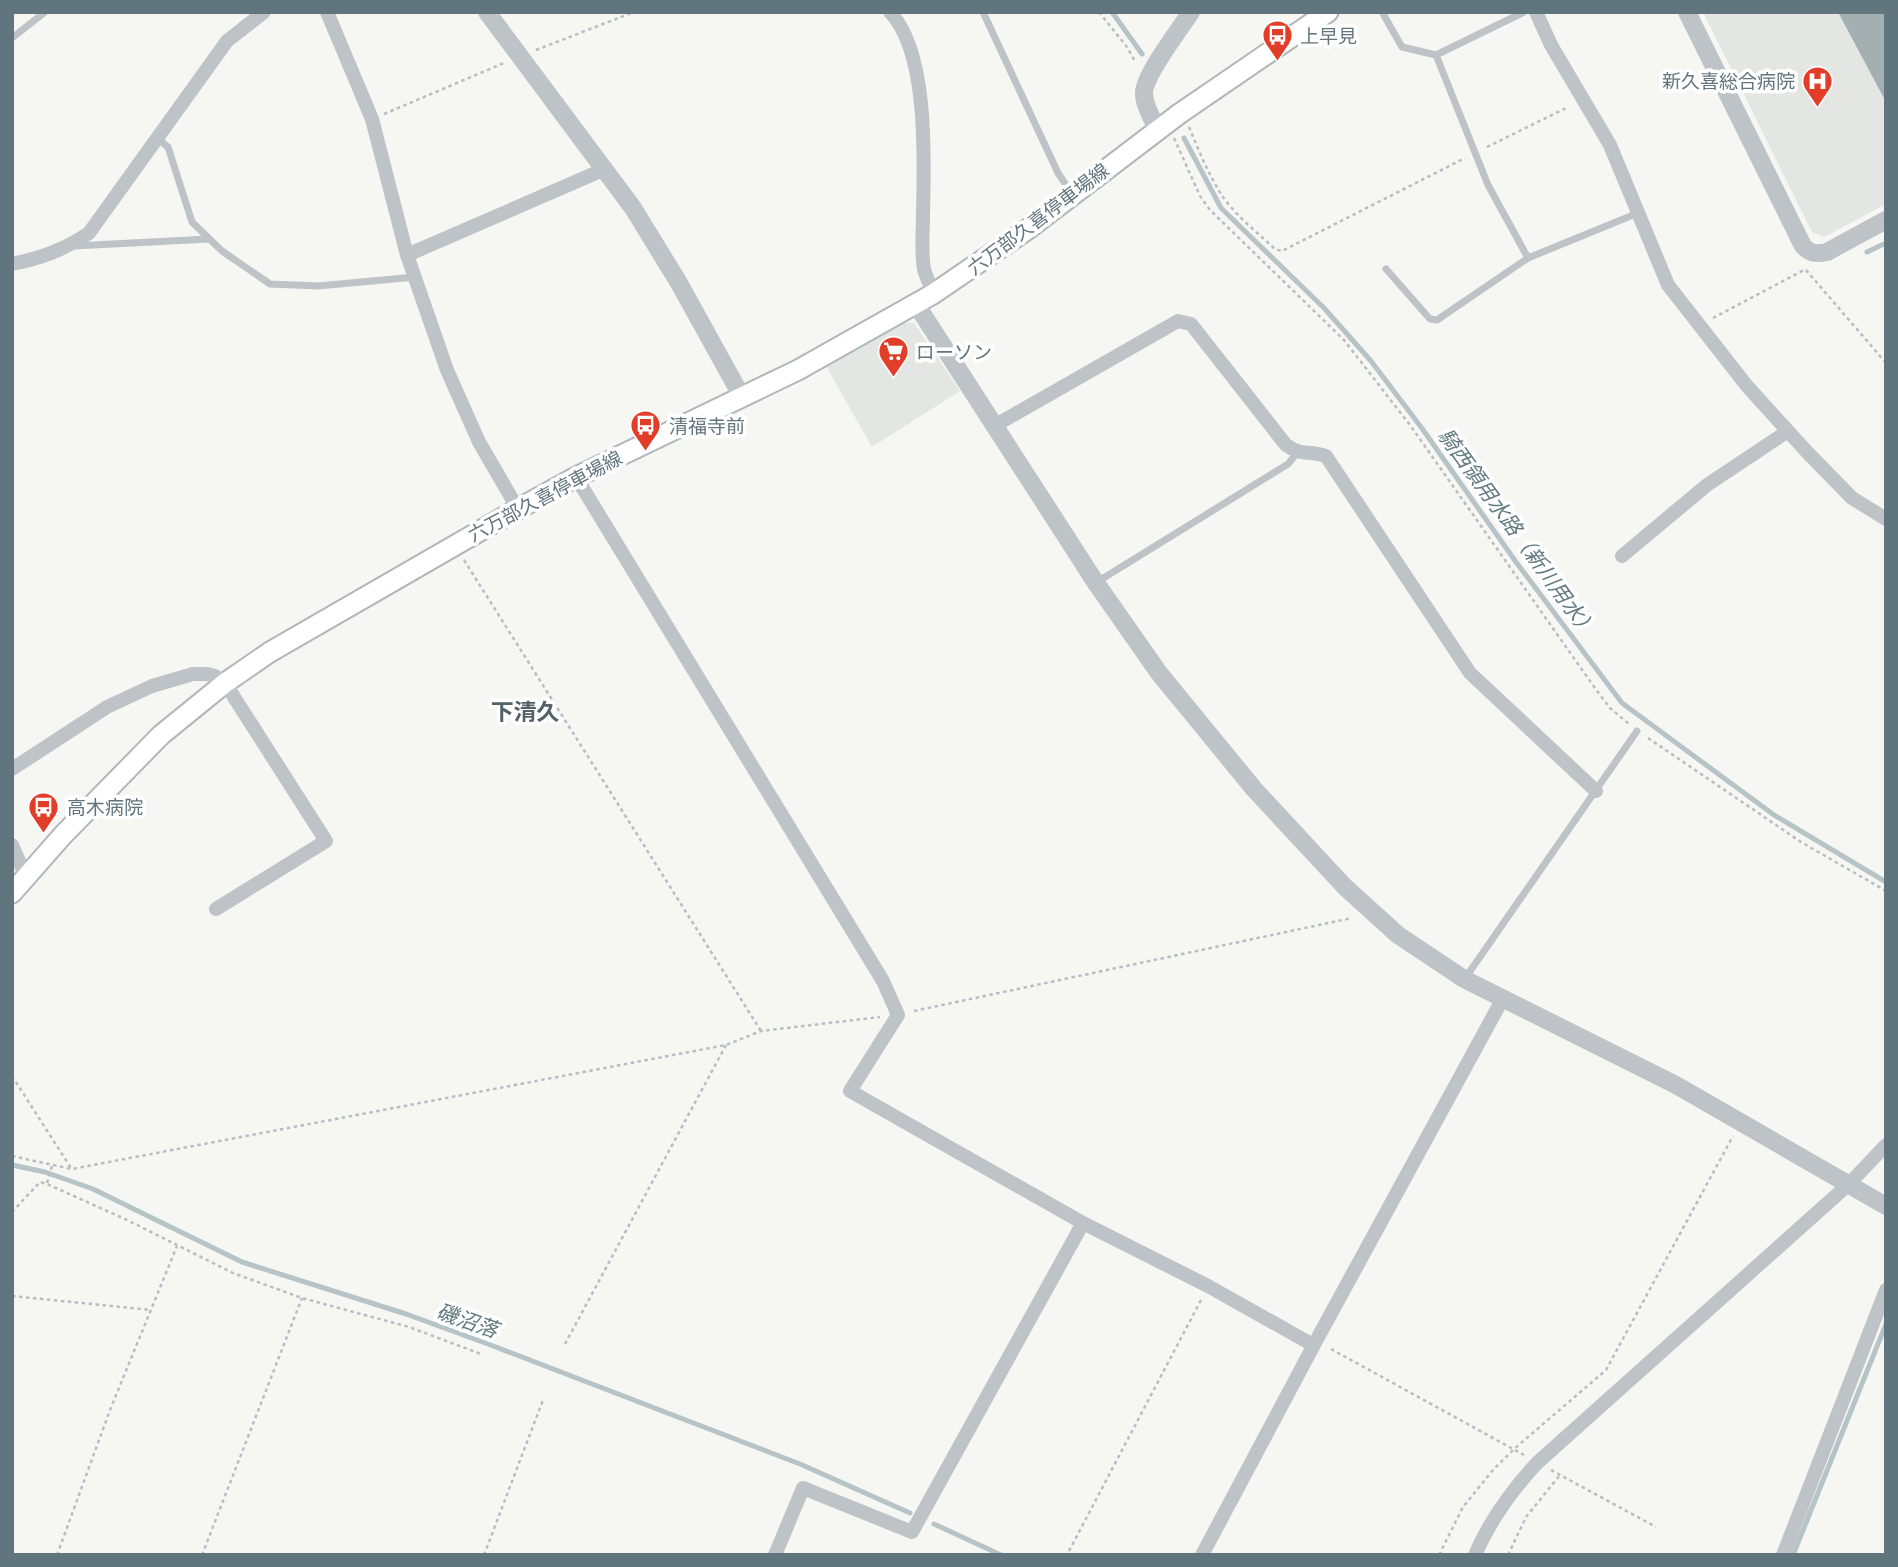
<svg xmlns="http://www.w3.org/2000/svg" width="1898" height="1567" viewBox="0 0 1898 1567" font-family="Montserrat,'Noto Sans JP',sans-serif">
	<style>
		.built { fill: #e4e6e4 }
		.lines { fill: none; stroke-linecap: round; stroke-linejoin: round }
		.stream { stroke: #b6c4c7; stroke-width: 5 }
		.building { fill: #a4afb2 }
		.secondary-casing { stroke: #afb7ba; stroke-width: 23 }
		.path { stroke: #b9bdbf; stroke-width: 2.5; stroke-dasharray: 3.5 3.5; stroke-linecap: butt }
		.service { stroke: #bdc3c6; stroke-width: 7 }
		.minor { stroke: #bdc3c6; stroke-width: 14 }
		.tertiary { stroke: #bdc3c6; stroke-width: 18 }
		.secondary { stroke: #fff; stroke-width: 19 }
		.labels { text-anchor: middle; stroke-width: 7; stroke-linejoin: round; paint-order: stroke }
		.poi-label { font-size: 19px; fill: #61757e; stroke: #fff; text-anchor: start }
		.street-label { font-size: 19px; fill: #61757e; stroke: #fff }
		.water-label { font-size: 21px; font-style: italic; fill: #617b80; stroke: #fff }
		.quarter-label { font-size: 23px; font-weight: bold; fill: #536269; stroke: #fff }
	</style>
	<rect width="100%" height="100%" fill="#f6f6f3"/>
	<path class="built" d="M1703,12h183v192l-62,33 -12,-5z
		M900,323h14l46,68 -88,56 -46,-81z"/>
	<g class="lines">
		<path class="stream" d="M1112,12l30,42
			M1184,138l37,70 103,100 47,53 50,66 95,135 106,141 152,112 112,67
			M1867,252l19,-9
			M12,1165l33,7 48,17 149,73 164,52 82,30 312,120 110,49
			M934,1524l67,31
			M1793,1555l93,-231"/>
	</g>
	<path class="building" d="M1838,12h48v90z"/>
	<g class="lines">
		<defs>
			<path id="secondary" d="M12,893l51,-58 98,-100 64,-52 45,-31 248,-143 58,-32 222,-107 135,-76 95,-65 151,-115 149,-102"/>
		</defs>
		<use href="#secondary" class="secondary-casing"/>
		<path class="path" d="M1099,12l28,35 9,16
			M536,50l98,-38
			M384,114l120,-51
			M1189,127c10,24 20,49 34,70 14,20 34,35 52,52l7,2 183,-93
			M1174,138l26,58 10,14 134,130 66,85 187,266 13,17 19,16
			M1487,147l81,-40
			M1806,270l80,93
			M1713,318l93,-49
			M464,560l297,471
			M1648,738l153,104 85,49
			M914,1011l438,-93
			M12,1076l59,92
			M12,1156l60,13 654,-124 35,-14 119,-14
			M47,1183l5,-17
			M12,1212l28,-30 7,2 78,35 108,54 69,25 107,29 72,27
			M12,1296l139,14
			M565,1344l161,-299
			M1331,1349l193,106
			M1551,1470l105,57
			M1069,1551l132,-251
			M57,1555l53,-145 67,-164
			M202,1555l100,-257
			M484,1555l59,-155
			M1439,1555l24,-48 30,-37 21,-21 92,-79 127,-234
			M1508,1555l18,-38 34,-42"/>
		<path class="service" d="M983,12l75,161 14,21
			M1382,12l20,35 34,8 52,130 40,73
			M12,38l33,-26
			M1436,55l88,-43
			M158,139l10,8 24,75 30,29 48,33 48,2 97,-9
			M74,246l135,-7
			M1386,269l44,50 7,1 91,-62 110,-45
			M1097,582l191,-118 9,-11
			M1466,977l171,-246"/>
		<path class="minor" d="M327,12l45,107 35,136 40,115 32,72 39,67
			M890,12c39,41 34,149 33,203 0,17 -2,37 1,54 2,8 7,17 9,25
			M1536,12l15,33 59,100 58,140 79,101 60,66 45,46 34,21
			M407,255l198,-86
			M12,264c29,-6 52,-14 77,-31l138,-192 37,-29
			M994,426l184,-105 13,3 95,121c17,12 24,5 40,11l144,217 126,118
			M576,477l307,504 15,34 -48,76 233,132 125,63 105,59
			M1622,556l85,-71 81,-54
			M12,769l95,-62 45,-21 41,-12h14l8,2 10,7 101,158 -110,68
			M12,845l14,32
			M775,1555l28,-67 109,44 171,-309
			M1202,1555l114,-214 186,-341
			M1475,1555c15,-35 37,-65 62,-92l312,-279 37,-39
			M1783,1555l103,-265"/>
		<path class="tertiary" d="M487,12l146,196 46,75 63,114
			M1687,12l116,234c8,8 13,8 24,6l59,-32
			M1157,129c-5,-11 -13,-24 -13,-36 0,-18 36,-64 47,-81
			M916,304l180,279 63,90 95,116 91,98 53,48 66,44 212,106 210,121"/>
		<use href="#secondary" class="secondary"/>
	</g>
	<defs>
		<symbol id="bus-pin" viewBox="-11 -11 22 30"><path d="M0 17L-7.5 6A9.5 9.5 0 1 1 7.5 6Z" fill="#e23d28" stroke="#fff"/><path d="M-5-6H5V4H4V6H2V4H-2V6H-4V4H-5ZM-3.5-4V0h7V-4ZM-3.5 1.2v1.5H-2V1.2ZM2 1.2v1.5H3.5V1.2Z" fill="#fff"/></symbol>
		<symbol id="hospital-pin" viewBox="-11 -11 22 30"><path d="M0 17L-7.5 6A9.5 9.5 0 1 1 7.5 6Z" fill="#e23d28" stroke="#fff"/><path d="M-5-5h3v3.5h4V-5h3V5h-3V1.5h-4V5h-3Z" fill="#fff"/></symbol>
		<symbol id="supermarket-pin" viewBox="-11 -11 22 30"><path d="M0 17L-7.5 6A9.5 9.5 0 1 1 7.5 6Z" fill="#e23d28" stroke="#fff"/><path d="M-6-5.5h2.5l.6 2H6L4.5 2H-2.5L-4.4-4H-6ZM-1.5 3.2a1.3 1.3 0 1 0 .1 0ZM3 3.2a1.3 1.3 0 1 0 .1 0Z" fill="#fff"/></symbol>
	</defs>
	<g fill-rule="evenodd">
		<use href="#bus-pin" x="1260" y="18" width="35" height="47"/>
		<use href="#hospital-pin" x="1800" y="64" width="35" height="47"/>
		<use href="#supermarket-pin" x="876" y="334" width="35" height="47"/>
		<use href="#bus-pin" x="628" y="408" width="35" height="47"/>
		<use href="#bus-pin" x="26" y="790" width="35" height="47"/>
	</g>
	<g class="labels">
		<g class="poi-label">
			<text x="1300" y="43">上早見</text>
			<text x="1795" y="88" text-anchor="end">新久喜総合病院</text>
			<text x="916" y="359">ローソン</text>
			<text x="669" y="433">清福寺前</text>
			<text x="67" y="814">高木病院</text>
		</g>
		<g class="street-label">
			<text transform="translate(1038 219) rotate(-37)" y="7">六万部久喜停車場線</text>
			<text transform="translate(545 496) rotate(-28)" y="7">六万部久喜停車場線</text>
		</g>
		<g class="water-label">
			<text transform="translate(1517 533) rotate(54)" y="7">騎西領用水路（新川用水）</text>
			<text transform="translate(467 1321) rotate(19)" y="7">磯沼落</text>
		</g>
		<g class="quarter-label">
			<text x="525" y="720">下清久</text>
		</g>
	</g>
	<rect width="1898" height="1567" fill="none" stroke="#61757e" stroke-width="28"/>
</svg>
